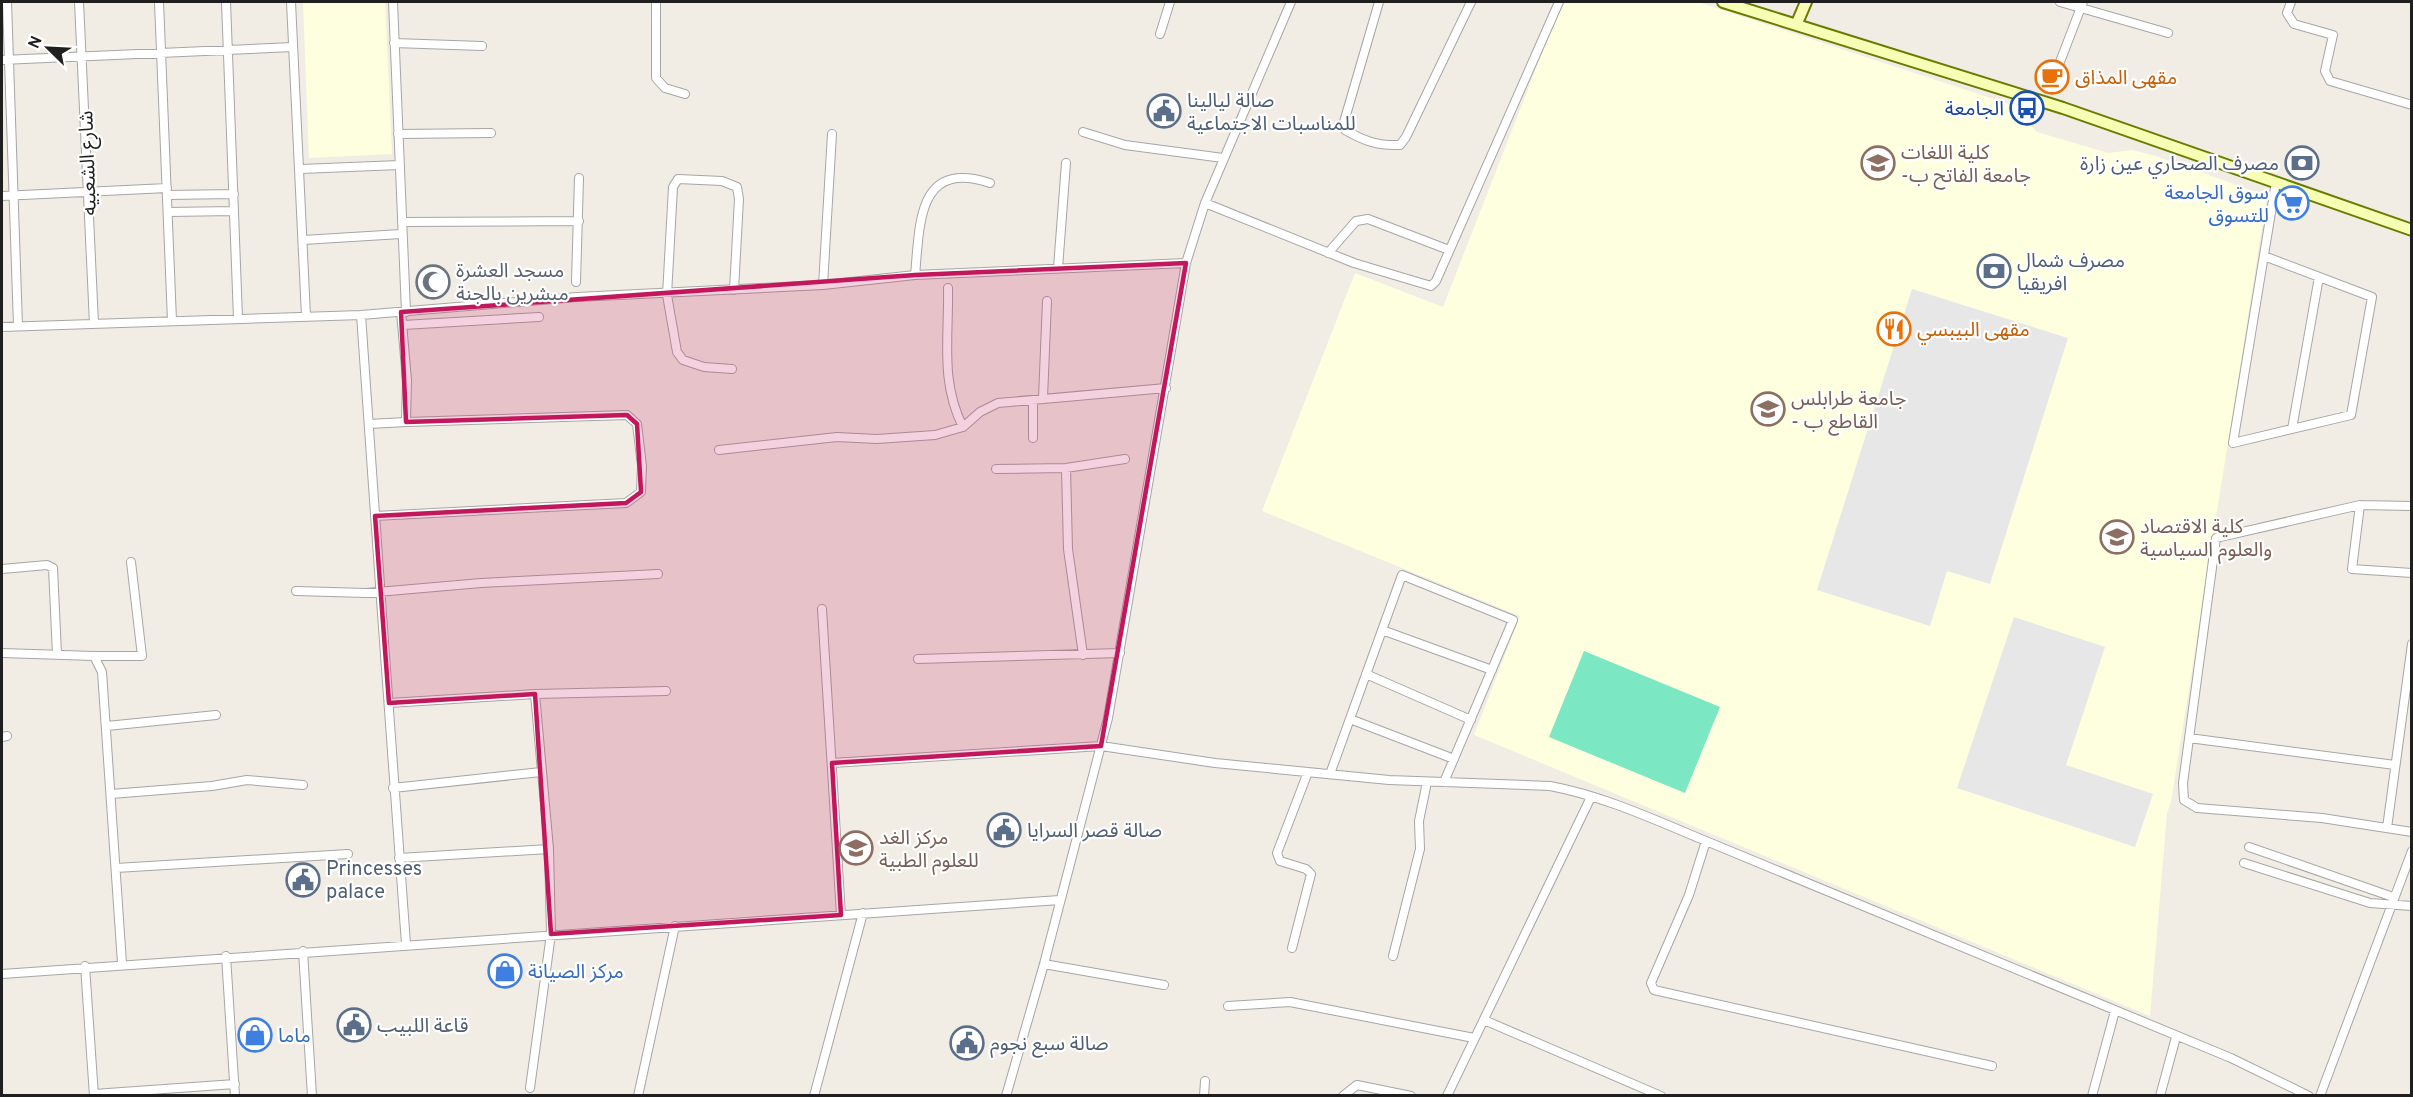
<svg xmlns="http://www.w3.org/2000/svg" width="2413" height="1097" viewBox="0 0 2413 1097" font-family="Overpass,'Noto Sans Arabic',sans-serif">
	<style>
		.education { fill: #fdffdf }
		.pitch { fill: #7be7c3 }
		.parking { fill: #e7e7e7 }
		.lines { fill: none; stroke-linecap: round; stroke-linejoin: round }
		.street-casing { stroke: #a6a6a6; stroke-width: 10 }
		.secondary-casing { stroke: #687c00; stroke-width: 14 }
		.street { stroke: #fff; stroke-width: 8 }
		.secondary { stroke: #f7ffb4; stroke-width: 10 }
		.marked { fill: #c2185b; fill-opacity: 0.2; stroke: #c2185b; stroke-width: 4.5; stroke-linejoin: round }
		.labels { text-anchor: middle; stroke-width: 4.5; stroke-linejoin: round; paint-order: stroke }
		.food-label { font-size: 20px; fill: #c56008; stroke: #fff; text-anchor: start }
		.service-label { font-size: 20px; fill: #4e5e75; stroke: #fff; text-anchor: start }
		.transit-label { font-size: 20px; fill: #164399; stroke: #fff; text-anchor: end }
		.education-label { font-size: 20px; fill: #785e54; stroke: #fff; text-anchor: start }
		.street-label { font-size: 20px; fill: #1f1f1f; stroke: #fff }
		.shop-label { font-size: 20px; fill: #366cbe; stroke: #fff; text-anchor: start }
		.worship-label { font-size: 20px; fill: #5b616d; stroke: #fff; text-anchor: start }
	</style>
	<rect width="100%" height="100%" fill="#f1ede4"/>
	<path class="education" d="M303,2h82l7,152 -83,4z
		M1562,2h136l311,102 28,28 71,21 24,-3 24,6 111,40 -96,606 -4,11 -17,203 -676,-281 46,-119 -258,-105 93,-238 88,34z"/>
	<path class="pitch" d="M1584,651l136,56 -35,86 -136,-56z"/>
	<path class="parking" d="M1912,289l156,49 -78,246 -43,-13 -17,55 -113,-36z
		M2014,617l91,30 -39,118 87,29 -18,53 -178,-59z"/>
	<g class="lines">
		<defs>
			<path id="street" d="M7,2l11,324
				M79,2l15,322
				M159,2l13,319
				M226,2l12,316
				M291,2l15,314
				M393,2l13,310
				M656,2v76l9,10 20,6
				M1379,2l-35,120 1,8c19,11 33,16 55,15l6,-8 65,-135
				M2060,2l108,31
				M2291,2l-4,11 7,11 39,11 -8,36 5,10 82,24
				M1160,34l10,-32
				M394,43l88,3
				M2,60l291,-13
				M2058,67l25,-65
				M1083,132l42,13 98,13
				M398,134l93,-1
				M301,169l98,-4
				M167,195l67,-1
				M2,196l165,-8
				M1205,203l149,60 77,23 5,-5 123,-279
				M168,212l66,-1
				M402,222l177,-1
				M303,240l98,-6
				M1328,253l28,-32 12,-2 81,31
				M2264,256l108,41 -21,118 -118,28 43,-261
				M1058,268l8,-105
				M915,275c5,-51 2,-116 75,-92
				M576,282l3,-104
				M823,285l9,-151
				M948,288c1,50 -8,94 15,139
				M361,315c15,210 29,419 45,629
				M403,325l136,-8
				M2,327l359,-12 216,-18 246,-12 92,-10 271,-12
				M732,369l-28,-2 -21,-7 -6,-8 -10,-57 6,-108 5,-8 44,2 15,6 2,12 -5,91
				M1043,398l4,-97
				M1033,400v38
				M369,424l37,-2
				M2292,429l27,-152
				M719,450l118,-13 40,2 58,-4 28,-8 17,-15 18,-9 168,-15
				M1066,468l2,81 15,106
				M996,469l70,-1 59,-9
				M2360,505l-8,64 60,4
				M2412,506l-52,-1 -144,33 -33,245 1,17 13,8 125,10 90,14
				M375,516l251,-13 15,-11 1,-26 -5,-42 -10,-9 -221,7 1,-42 -6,-68
				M2,569l45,-4 6,3 4,86
				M296,591l70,2 115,-10 177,-9
				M822,609l19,306
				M1382,630l110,40
				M2,653l92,3 8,16 20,291
				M94,656h48l-11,-94
				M918,659l202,-6
				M1366,674l105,46
				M389,703l146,-9 131,-3
				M1350,719l104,40
				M107,726l109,-11
				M2,737l5,-1
				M2189,738l206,27
				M832,763l269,-17 114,17 174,17 161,6c54,10 105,34 156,55l525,217 78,38
				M1330,774l72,-199 111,45 -69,162
				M393,788l148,-16
				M111,794l101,-8 35,-6 56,5
				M2387,828l25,-184
				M1706,841l-17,54 -38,88 3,7 338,76
				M2249,847l144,50
				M399,858l150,-9
				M2244,863l126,40 42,3
				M116,868l232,-14
				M1292,948l19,-74 -5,-5 -26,-8 -3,-8 31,-81
				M303,951l9,145
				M226,956l9,140
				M1393,956l27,-107 -1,-28 8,-39
				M1044,964l120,21
				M85,966l9,130
				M2,974l1058,-74
				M1228,1006l62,-4 184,36
				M1484,1020l177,76
				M530,1088l21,-154 -2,-85 -14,-155
				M94,1094l141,-10
				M638,1096l37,-170
				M814,1096l49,-183
				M1006,1096l38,-132 64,-246 78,-455 19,-60 86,-201
				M1204,1096l1,-15
				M1343,1096l14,-11 54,11
				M1447,1096l144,-299
				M2092,1096l23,-85
				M2160,1096l16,-59
				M2320,1096l92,-245"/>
			<path id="secondary" d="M1723,2l340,106 349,122
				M1797,23l9,-21"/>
		</defs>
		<use href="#street" class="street-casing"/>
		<use href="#secondary" class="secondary-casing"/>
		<use href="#street" class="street"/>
		<use href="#secondary" class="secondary"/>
	</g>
	<path class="marked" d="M1186,263l-85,483 -269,17 9,152 -290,19 -16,-240 -146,9 -14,-187 251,-13 15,-11 -4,-68 -10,-9 -221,7 -5,-110 514,-37z"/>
	<defs>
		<symbol id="cafe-ring" viewBox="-11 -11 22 22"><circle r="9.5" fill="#fff" stroke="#e8710a" stroke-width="1.5"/><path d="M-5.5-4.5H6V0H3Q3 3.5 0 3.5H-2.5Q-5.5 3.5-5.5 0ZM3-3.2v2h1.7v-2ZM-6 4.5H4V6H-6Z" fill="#e8710a"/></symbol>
		<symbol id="bus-ring" viewBox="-11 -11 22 22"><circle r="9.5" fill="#fff" stroke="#1a4fb4" stroke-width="1.5"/><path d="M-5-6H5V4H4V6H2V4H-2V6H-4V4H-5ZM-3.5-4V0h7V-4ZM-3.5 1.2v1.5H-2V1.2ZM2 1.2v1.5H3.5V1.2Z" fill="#1a4fb4"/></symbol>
		<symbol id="civic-ring" viewBox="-11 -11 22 22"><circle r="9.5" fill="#fff" stroke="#5c6f8a" stroke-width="1.5"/><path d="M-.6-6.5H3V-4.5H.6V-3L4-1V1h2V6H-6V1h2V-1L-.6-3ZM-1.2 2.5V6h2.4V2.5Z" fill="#5c6f8a"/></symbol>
		<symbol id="university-ring" viewBox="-11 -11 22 22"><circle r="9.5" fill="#fff" stroke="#8d6e63" stroke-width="1.5"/><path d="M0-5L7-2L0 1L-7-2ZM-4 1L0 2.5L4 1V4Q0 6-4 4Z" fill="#8d6e63"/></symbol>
		<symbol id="bank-ring" viewBox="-11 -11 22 22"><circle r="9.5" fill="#fff" stroke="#5c6f8a" stroke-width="1.5"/><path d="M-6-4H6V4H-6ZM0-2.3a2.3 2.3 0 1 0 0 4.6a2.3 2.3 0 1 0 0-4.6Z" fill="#5c6f8a"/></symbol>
		<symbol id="supermarket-ring" viewBox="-11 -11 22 22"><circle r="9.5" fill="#fff" stroke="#3f7fe0" stroke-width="1.5"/><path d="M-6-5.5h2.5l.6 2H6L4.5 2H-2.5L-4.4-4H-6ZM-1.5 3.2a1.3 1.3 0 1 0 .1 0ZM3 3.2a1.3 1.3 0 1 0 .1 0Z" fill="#3f7fe0"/></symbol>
		<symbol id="mosque-ring" viewBox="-11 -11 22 22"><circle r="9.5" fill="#fff" stroke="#6b7280" stroke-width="1.5"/><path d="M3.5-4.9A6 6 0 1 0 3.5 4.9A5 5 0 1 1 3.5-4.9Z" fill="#6b7280"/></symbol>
		<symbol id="restaurant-ring" viewBox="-11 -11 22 22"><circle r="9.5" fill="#fff" stroke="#e8710a" stroke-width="1.5"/><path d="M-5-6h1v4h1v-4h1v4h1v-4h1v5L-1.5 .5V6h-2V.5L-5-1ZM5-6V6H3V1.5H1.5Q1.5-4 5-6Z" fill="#e8710a"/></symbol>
		<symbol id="school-ring" viewBox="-11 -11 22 22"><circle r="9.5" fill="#fff" stroke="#8d6e63" stroke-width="1.5"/><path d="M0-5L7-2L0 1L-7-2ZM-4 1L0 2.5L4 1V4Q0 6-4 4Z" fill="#8d6e63"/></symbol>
		<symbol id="shop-ring" viewBox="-11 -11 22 22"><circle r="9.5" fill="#fff" stroke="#3f7fe0" stroke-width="1.5"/><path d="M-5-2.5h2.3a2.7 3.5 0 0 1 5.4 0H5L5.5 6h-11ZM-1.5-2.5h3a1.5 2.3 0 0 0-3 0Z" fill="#3f7fe0"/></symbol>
	</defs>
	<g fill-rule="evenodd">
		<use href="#cafe-ring" x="2033" y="58" width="38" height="38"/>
		<use href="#bus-ring" x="2008" y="89" width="38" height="38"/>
		<use href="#civic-ring" x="1145" y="92" width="38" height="38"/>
		<use href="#university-ring" x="1859" y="144" width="38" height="38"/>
		<use href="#bank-ring" x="2283" y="144" width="38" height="38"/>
		<use href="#supermarket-ring" x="2273" y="184" width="38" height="38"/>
		<use href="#bank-ring" x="1975" y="252" width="38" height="38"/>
		<use href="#mosque-ring" x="414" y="263" width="38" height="38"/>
		<use href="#restaurant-ring" x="1875" y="310" width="38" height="38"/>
		<use href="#university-ring" x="1749" y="390" width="38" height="38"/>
		<use href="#university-ring" x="2098" y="518" width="38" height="38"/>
		<use href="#civic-ring" x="985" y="811" width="38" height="38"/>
		<use href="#school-ring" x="837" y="829" width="38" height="38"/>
		<use href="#civic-ring" x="284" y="861" width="38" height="38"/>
		<use href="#shop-ring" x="486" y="952" width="38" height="38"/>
		<use href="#civic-ring" x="335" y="1006" width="38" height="38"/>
		<use href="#shop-ring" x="236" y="1016" width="38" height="38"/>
		<use href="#civic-ring" x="948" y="1024" width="38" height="38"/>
	</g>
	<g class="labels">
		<g class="food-label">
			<text x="2075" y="84">مقهى المذاق</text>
			<text x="1917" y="336">مقهى البيبسي</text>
		</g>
		<g class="service-label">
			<text x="1187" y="107">صالة ليالينا<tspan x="1187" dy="23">للمناسبات الاجتماعية</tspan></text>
			<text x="2279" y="170" text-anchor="end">مصرف الصحاري عين زارة</text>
			<text x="2017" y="267">مصرف شمال<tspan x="2017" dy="23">افريقيا</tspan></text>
			<text x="1027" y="837">صالة قصر السرايا</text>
			<text x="326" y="875">Princesses<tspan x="326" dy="23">palace</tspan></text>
			<text x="377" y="1032">قاعة اللبيب</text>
			<text x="990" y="1050">صالة سبع نجوم</text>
		</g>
		<g class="transit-label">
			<text x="2004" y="115">الجامعة</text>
		</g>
		<g class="education-label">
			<text x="1901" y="159">كلية اللغات<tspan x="1901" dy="23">-جامعة الفاتح ب</tspan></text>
			<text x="1791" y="405">جامعة طرابلس<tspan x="1791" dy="23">- القاطع ب</tspan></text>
			<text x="2140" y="533">كلية الاقتصاد<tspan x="2140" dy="23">والعلوم السياسية</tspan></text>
			<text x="879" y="844">مركز الغد<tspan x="879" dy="23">للعلوم الطبية</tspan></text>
		</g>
		<g class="street-label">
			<text transform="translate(87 163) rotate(-92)" y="7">شارع الشعبيه</text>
		</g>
		<g class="shop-label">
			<text x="2269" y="199" text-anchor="end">سوق الجامعة<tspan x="2269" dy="23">للتسوق</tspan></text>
			<text x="528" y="978">مركز الصيانة</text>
			<text x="278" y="1042">ماما</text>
		</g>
		<g class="worship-label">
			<text x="456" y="277">مسجد العشرة<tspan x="456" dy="23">مبشرين بالجنة</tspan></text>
		</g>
	</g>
	<rect width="2413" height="1097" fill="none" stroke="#1f1f1f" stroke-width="6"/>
	<g transform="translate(48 48) rotate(294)" stroke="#ffffff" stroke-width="4.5" paint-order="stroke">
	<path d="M0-4.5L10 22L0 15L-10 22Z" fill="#1f1f1f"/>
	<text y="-9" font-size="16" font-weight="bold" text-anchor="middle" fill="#1f1f1f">N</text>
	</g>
</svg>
